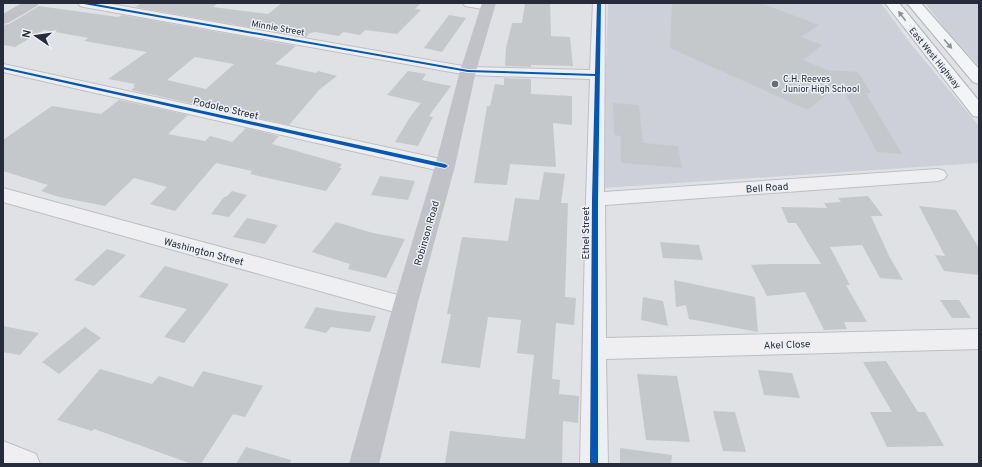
<svg xmlns="http://www.w3.org/2000/svg" width="982" height="467" viewBox="0 0 982 467" font-family="Overpass,sans-serif">
	<style>
		.built { fill: #cdd0d8 }
		.building { fill: #c5c8cb; fill-rule: evenodd }
		.lines { fill: none; stroke-linecap: round; stroke-linejoin: round }
		.street-casing { stroke: #bebfc3; stroke-width: 2 }
		.highway-casing { stroke: #b2b4b9; stroke-width: 2 }
		.street { fill: #efeff1; fill-rule: evenodd }
		.secondary { fill: #c0c2c7; fill-rule: evenodd }
		.highway { fill: #f3f4f5; fill-rule: evenodd }
		.cycleway-casing { stroke: #eceff5; stroke-width: 2 }
		.cycleway { fill: #0057b8; fill-rule: evenodd }
		.oneway { fill: #8d9099 }
		.poi-dot { fill: #676b78; stroke: #eceff5; stroke-width: 1.5 }
		.labels { text-anchor: middle; stroke-width: 3; stroke-linejoin: round; paint-order: stroke }
		.far-street-label { font-size: 9px; fill: #272c3d; stroke: #eceff5 }
		.far-poi-label { font-size: 9px; fill: #272c3d; stroke: #eceff5; text-anchor: start }
		.street-label { font-size: 10px; fill: #272c3d; stroke: #eceff5 }
	</style>
	<rect width="100%" height="100%" fill="#dfe1e5"/>
	<path class="built" d="M608,3h273l29,40 69,83v37l-377,25z
		M925,3h54v63l-32,-35z"/>
	<path class="building" d="M142,3h76l-5,4 55,7 14,-11h139l-6,6 6,1 -24,24 -32,-4 -5,5 -17,-3 -4,4 -24,-4 -5,1 -4,4 -171,-30z
		M525,3h25l1,33 19,1 3,29 -42,-1v2l-26,-1 1,-18 6,-25h10z
		M672,3h89l58,22 -18,12 21,8 -19,15 24,10 31,2 13,21h-5l36,61 -25,-2 -37,-68 -32,26 -138,-62z
		M39,6l79,11 4,-2 174,31 -21,18 41,9 2,-2 19,5 -17,13 -31,36 -32,-7 4,-4 -60,-11 -2,2 -68,-15 4,-3 -2,-1 2,-2 -27,-5 39,-27 -63,-11 4,-3 -44,-8 -29,17 -12,-2v-20l6,-1zM195,57l39,7 -28,25 -39,-9z
		M449,15l17,3 -24,34 -18,-4z
		M408,71l18,3 -4,6 29,6 -22,30 4,1 -15,29 -23,-4 15,-25 11,-14 -34,-8z
		M504,78l27,1v15l41,2v29l-19,-2 3,44 -46,-3 -3,21 -33,-2 13,-77h3l5,-22 9,1z
		M119,100l69,15 -20,19 37,7 5,-5 22,6 14,-14 33,8 -7,8 70,20 -3,4h3l-16,23 -76,-17 2,-3 -36,-8 -41,48 -25,-7 17,-17 -33,-9 -29,28 -46,-9 -18,-6 7,-6 -45,-14v-31l49,-34 49,8z
		M613,103l26,2 4,38 35,3 4,22 -61,-5 -1,-27 -6,-1z
		M544,172l21,2 -4,29h7l-3,94 11,1 -2,27 -18,-2 -4,56 8,1 -1,14 20,2 -1,27 -15,-2 -1,43h-117l5,-33 75,8 9,-84 -17,-2 4,-33 -33,-3 -8,51 -39,-5 10,-49h-4l15,-77 46,4 7,-43 24,2z
		M380,176l35,5 -7,19 -37,-5z
		M232,191l15,4 -18,22 -18,-3 13,-17h2z
		M868,196l15,20h-12l18,40 14,24 -23,-2 -18,-33 -32,2 20,38h-4l21,37h-23l3,7 -23,1 -19,-38 -38,4 -16,-31 20,-1h50l-25,-41h-8l-7,-16 46,1 -3,-5 17,-1 -3,-4z
		M919,206l37,4 23,38v27l-35,-4 -9,-16 10,1z
		M247,218l31,7 -13,19 -32,-7z
		M336,222l37,11 32,6 -19,39 -38,-9 2,-5 -38,-12z
		M660,242l39,3 4,15 -40,-2z
		M107,249l19,6 -32,31 -20,-6z
		M165,266l64,18 -45,59 -20,-6 23,-28 -48,-12z
		M674,280l81,17 3,35 -69,-13 -3,-14 -10,2z
		M643,297l20,4 5,25 -27,-6z
		M940,300h19l12,18h-19z
		M316,307l21,4 39,5 -6,16 -39,-5 -5,6 -22,-5z
		M3,326l36,7 -19,22 -17,-3z
		M85,327l16,11 -42,36 -17,-12z
		M886,361l32,51h7l19,34 -57,1 -17,-35h22l-29,-50z
		M100,369l52,15 7,-8 34,11 10,-16 60,15 -18,31 -12,-3 -32,50h-9l-98,-35 -2,2 -35,-11z
		M758,370l34,3 8,25 -36,-3z
		M637,374l40,2 13,66 -44,-2z
		M713,411l22,1 11,40 -23,-1z
		M246,447l45,13 -1,4h-54z
		M620,448l52,7 -1,9h-51z"/>
	<g class="lines">
		<defs>
			<path id="street" d="M78,3h27l363,64 122,3 3,-67h12l-1,189 334,-23 6,2 3,4 -3,4 -6,2 -333,24 1,133 373,-9v20l-373,10 2,105h-28l6,-265 4,-120 -122,-4 -384,-68 -4,-1z
				M463,3h28l3,3 -2,3 -4,1 -23,-4z
				M3,64l442,96 6,2 3,4 -3,4 -6,2 -442,-100z
				M3,188l402,109 8,2 3,7 -3,7 -8,2 -402,-113z
				M3,441l33,13 4,10h-37z"/>
			<path id="highway" d="M885,3h14l80,98v16l-6,-1z
				M907,3h14l58,66v15l-6,-2z"/>
		</defs>
		<use href="#street" class="street-casing"/>
		<use href="#highway" class="highway-casing"/>
		<use href="#street" class="street"/>
		<path class="secondary" d="M22,3h17l-2,3 -29,17 -5,1v-10z
			M482,3h14l-20,68 -21,95 -38,140 -38,158h-30l44,-158 42,-140 25,-95z"/>
		<use href="#highway" class="highway"/>
		<defs>
			<path id="cycleway" d="M82,3h8l378,67 127,4 2,-71h4l-3,196v265h-8l2,-265 3,-123 -127,-4 -384,-68z
				M3,67l442,97 3,2 -3,2 -442,-99z"/>
		</defs>
		<use href="#cycleway" class="cycleway-casing"/>
		<use href="#cycleway" class="cycleway"/>
	</g>
	<defs><path id="oneway-solid" d="M-6-.8H1V-3.2L6.5 0L1 3.2V.8H-6Z"/></defs>
	<g class="oneway">
		<use href="#oneway-solid" transform="translate(902 16) rotate(-127)"/>
		<use href="#oneway-solid" transform="translate(948 44) rotate(49)"/>
	</g>
	<circle class="poi-dot" cx="775" cy="84" r="4"/>
	<g class="labels">
		<g class="far-street-label">
			<text transform="translate(278 28) rotate(10)" y="3">Minnie Street</text>
			<text transform="translate(935 58) rotate(51)" y="3">East West Highway</text>
		</g>
		<g class="far-poi-label">
			<text x="783" y="82">C.H. Reeves<tspan x="783" dy="10">Junior High School</tspan></text>
		</g>
		<g class="street-label">
			<text transform="translate(226 108) rotate(13)" y="4">Podoleo Street</text>
			<text transform="translate(767 187) rotate(-4)" y="4">Bell Road</text>
			<text transform="translate(426 233) rotate(-74)" y="4">Robinson Road</text>
			<text transform="translate(585 233) rotate(-90)" y="4">Ethel Street</text>
			<text transform="translate(204 251) rotate(15)" y="4">Washington Street</text>
			<text transform="translate(787 344) rotate(-2)" y="4">Akel Close</text>
		</g>
	</g>
	<rect width="982" height="467" fill="none" stroke="#272c3d" stroke-width="8"/>
	<g transform="translate(36 36) rotate(283)" stroke="#eceff5" stroke-width="3" paint-order="stroke">
	<path d="M0-3L7 15L0 10L-7 15Z" fill="#272c3d"/>
	<text y="-6" font-size="11" font-weight="bold" text-anchor="middle" fill="#272c3d">N</text>
	</g>
</svg>
